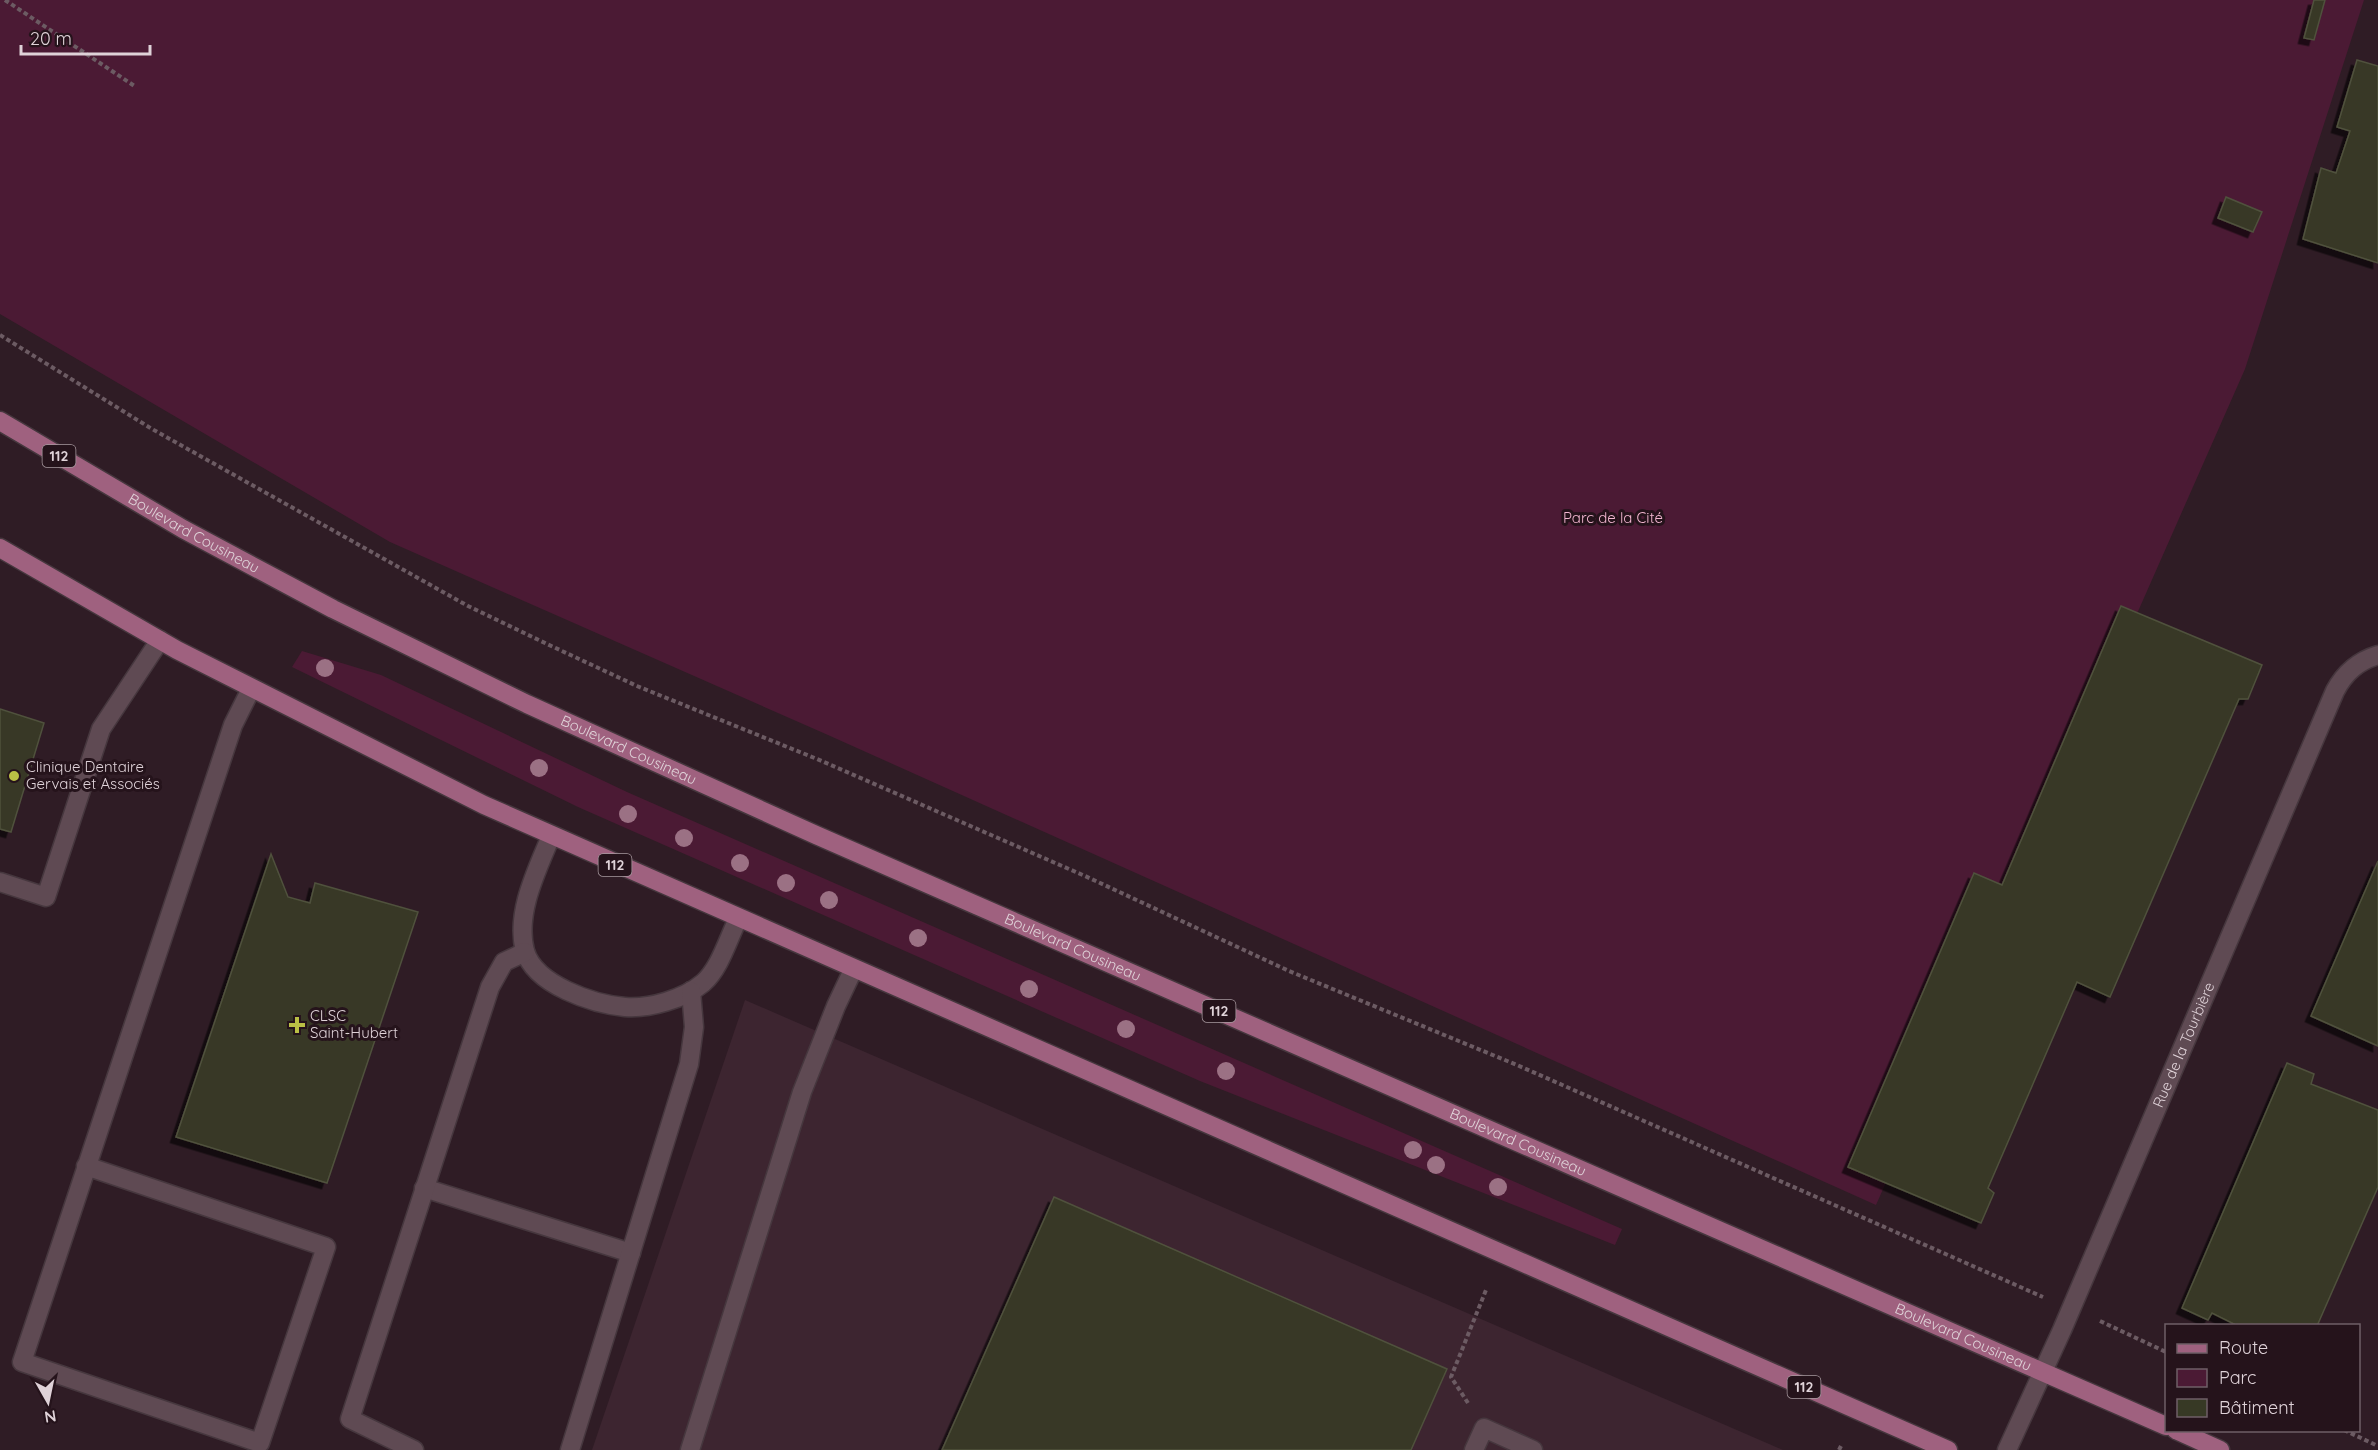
<svg xmlns="http://www.w3.org/2000/svg" width="2378" height="1450" viewBox="0 0 2378 1450" font-family="Quicksand,sans-serif">
	<style>
		.built { fill: #3d2530 }
		.green { fill: #4b1a34 }
		.building { fill: #373925; stroke: #50513d; stroke-width: 1.5; filter: url(#shadow) }
		.lines { fill: none; stroke-linecap: round; stroke-linejoin: round }
		.minor-casing { stroke: #46373e; stroke-width: 21 }
		.major-casing { stroke: #46373e; stroke-width: 21 }
		.path { stroke: #6c5b63; stroke-width: 4; stroke-dasharray: 4.5 3; stroke-linecap: butt }
		.minor { stroke: #5f4a53; stroke-width: 18 }
		.major { stroke: #9f617f; stroke-width: 18 }
		.tree { fill: #9b7184 }
		.poi-dot { fill: #bac045; stroke: #25131b; stroke-width: 2 }
		.labels { text-anchor: middle; stroke-width: 6; stroke-linejoin: round; paint-order: stroke }
		.shield { fill: #25131b; stroke: #a7999f; stroke-width: 1.5 }
		.shield-label { font-size: 14px; font-weight: bold; fill: #dfd2d8 }
		.park-label { font-size: 15px; fill: #f3b6d1; stroke: #25131b }
		.street-label { font-size: 15px; fill: #dfd2d8; stroke: #25131b }
		.poi-label { font-size: 15px; fill: #dfd2d8; stroke: #25131b; text-anchor: start }
	</style>
	<defs>
		<filter id="shadow"><feDropShadow dx="-5.5" dy="5.5" stdDeviation="0" flood-color="#0009"/></filter>
	</defs>
	<rect width="100%" height="100%" fill="#2f1c25"/>
	<path class="built" d="M745,1000l1038,450h-1191z"/>
	<path class="green" d="M0,0h2364l-119,369 -369,836 -1048,-470 -438,-193 -390,-228z
		M302,651l79,24 246,117 995,437 -7,16 -415,-164 -622,-274 -286,-140z"/>
	<path class="building" d="M2314,0h11l-11,40 -10,-2z
		M2357,60l21,6v197l-75,-24 18,-71 15,5 14,-42 -13,-4z
		M2226,197l36,15 -9,20 -35,-14z
		M2121,606l141,59 -14,34h-9l-129,298 -33,-15 -89,206 6,5 -13,30 -133,-56 126,-294 28,12z
		M0,709l44,14 -33,109 -11,-3z
		M271,854l17,43 22,6 5,-20 103,29 -91,271 -151,-46z
		M2378,861v185l-67,-30z
		M2287,1063l27,11 -3,10 67,26v77l-61,139h-79l-26,-13 -4,7 -26,-12z
		M1054,1197l393,172 -36,81h-469z"/>
	<g class="lines">
		<defs>
			<g id="minor">
				<path d="M551,836c-14,34 -36,77 -26,115 10,34 68,53 100,56 24,2 59,-8 78,-24 17,-15 25,-44 35,-64"/>
				<path d="M0,882l46,15 55,-168 59,-89"/>
				<path d="M86,1166l240,81 -66,196 -238,-81 211,-637 18,-36"/>
				<path d="M424,1188l207,65"/>
				<path d="M414,1450l-64,-31 140,-432 14,-25 21,-10"/>
				<path d="M570,1450l119,-386 5,-37 -3,-36"/>
				<path d="M690,1450l112,-358 34,-86 17,-36"/>
				<path d="M1474,1450l10,-22 49,22"/>
				<path id="s1" d="M2007,1450l55,-120 273,-639c10,-19 23,-30 43,-36"/>
			</g>
			<g id="major">
				<path id="s2" d="M0,421l183,108 150,80 194,95 289,131 1350,591"/>
				<path d="M0,548l177,102 307,155 1464,645"/>
				<path d="M2176,1430l44,20"/>
			</g>
		</defs>
		<use href="#minor" class="minor-casing"/>
		<use href="#major" class="major-casing"/>
		<path class="path" d="M5,0l131,87
			M0,335l152,94 316,177 79,38 90,42 180,73 268,117 204,95 228,94 526,232
			M2100,1321l66,31
			M1468,1403l-17,-26 35,-87
			M2344,1430l34,16
			M1839,1450l2,-4"/>
		<use href="#minor" class="minor"/>
		<use href="#major" class="major"/>
	</g>
	<g class="tree">
		<circle cx="325" cy="668" r="9"/>
		<circle cx="539" cy="768" r="9"/>
		<circle cx="628" cy="814" r="9"/>
		<circle cx="684" cy="838" r="9"/>
		<circle cx="740" cy="863" r="9"/>
		<circle cx="786" cy="883" r="9"/>
		<circle cx="829" cy="900" r="9"/>
		<circle cx="918" cy="938" r="9"/>
		<circle cx="1029" cy="989" r="9"/>
		<circle cx="1126" cy="1029" r="9"/>
		<circle cx="1226" cy="1071" r="9"/>
		<circle cx="1413" cy="1150" r="9"/>
		<circle cx="1436" cy="1165" r="9"/>
		<circle cx="1498" cy="1187" r="9"/>
	</g>
	<g class="poi-dot">
		<circle cx="14" cy="776" r="6"/>
		<path d="M294 1016h6v6h6v6h-6v6h-6v-6h-6v-6h6z"/>
	</g>
	<g class="labels">
		<g class="shield">
			<rect x="42.5" y="445" width="33" height="22" rx="4.5"/>
			<rect x="598.5" y="854" width="33" height="22" rx="4.5"/>
			<rect x="1202.5" y="1000" width="33" height="22" rx="4.5"/>
			<rect x="1787.5" y="1376" width="33" height="22" rx="4.5"/>
		</g>
		<g class="shield-label">
			<text x="59" y="461">112</text>
			<text x="615" y="870">112</text>
			<text x="1219" y="1016">112</text>
			<text x="1804" y="1392">112</text>
		</g>
		<g class="park-label">
			<text x="1613" y="523">Parc de la Cité</text>
		</g>
		<g class="street-label">
			<text dy="5" stroke="none"><textPath href="#s2" startOffset="224">Boulevard Cousineau</textPath></text>
			<text dy="5" stroke="none"><textPath href="#s2" startOffset="710">Boulevard Cousineau</textPath></text>
			<text dy="5" stroke="none"><textPath href="#s2" startOffset="1196">Boulevard Cousineau</textPath></text>
			<text dy="5" stroke="none"><textPath href="#s1" startOffset="442">Rue de la Tourbière</textPath></text>
			<text dy="5" stroke="none"><textPath href="#s2" startOffset="1682">Boulevard Cousineau</textPath></text>
			<text dy="5" stroke="none"><textPath href="#s2" startOffset="2168">Boulevard Cousineau</textPath></text>
		</g>
		<g class="poi-label">
			<text x="26" y="772">Clinique Dentaire<tspan x="26" dy="17">Gervais et Associés</tspan></text>
			<text x="310" y="1021">CLSC<tspan x="310" dy="17">Saint-Hubert</tspan></text>
		</g>
	</g>
	<rect x="2165" y="1324" width="195" height="108" fill="#25131b" stroke="#6f5f67" stroke-width="1.5"/>
	<rect x="2177" y="1344" width="30" height="9" fill="#9f617f" stroke="#6f5f67" stroke-width="1.5"/>
	<text x="2219" y="1354" font-size="18" fill="#dfd2d8">Route</text>
	<rect x="2177" y="1369" width="30" height="18" fill="#4b1a34" stroke="#6f5f67" stroke-width="1.5"/>
	<text x="2219" y="1384" font-size="18" fill="#dfd2d8">Parc</text>
	<rect x="2177" y="1399" width="30" height="18" fill="#373925" stroke="#6f5f67" stroke-width="1.5"/>
	<text x="2219" y="1414" font-size="18" fill="#dfd2d8">Bâtiment</text>
	<g transform="translate(48 1402) rotate(171)" stroke="#25131b" stroke-width="4.5" paint-order="stroke">
	<path d="M0-4.5L10 22L0 15L-10 22Z" fill="#dfd2d8"/>
	<text y="-9" font-size="16" font-weight="bold" text-anchor="middle" fill="#dfd2d8">N</text>
	</g>
	<path d="M21 45v9h129v-9" fill="none" stroke="#dfd2d8" stroke-width="3"/>
	<text x="30" y="45" font-size="18" fill="#dfd2d8" stroke="#25131b" stroke-width="4.5" paint-order="stroke">20 m</text>
</svg>
